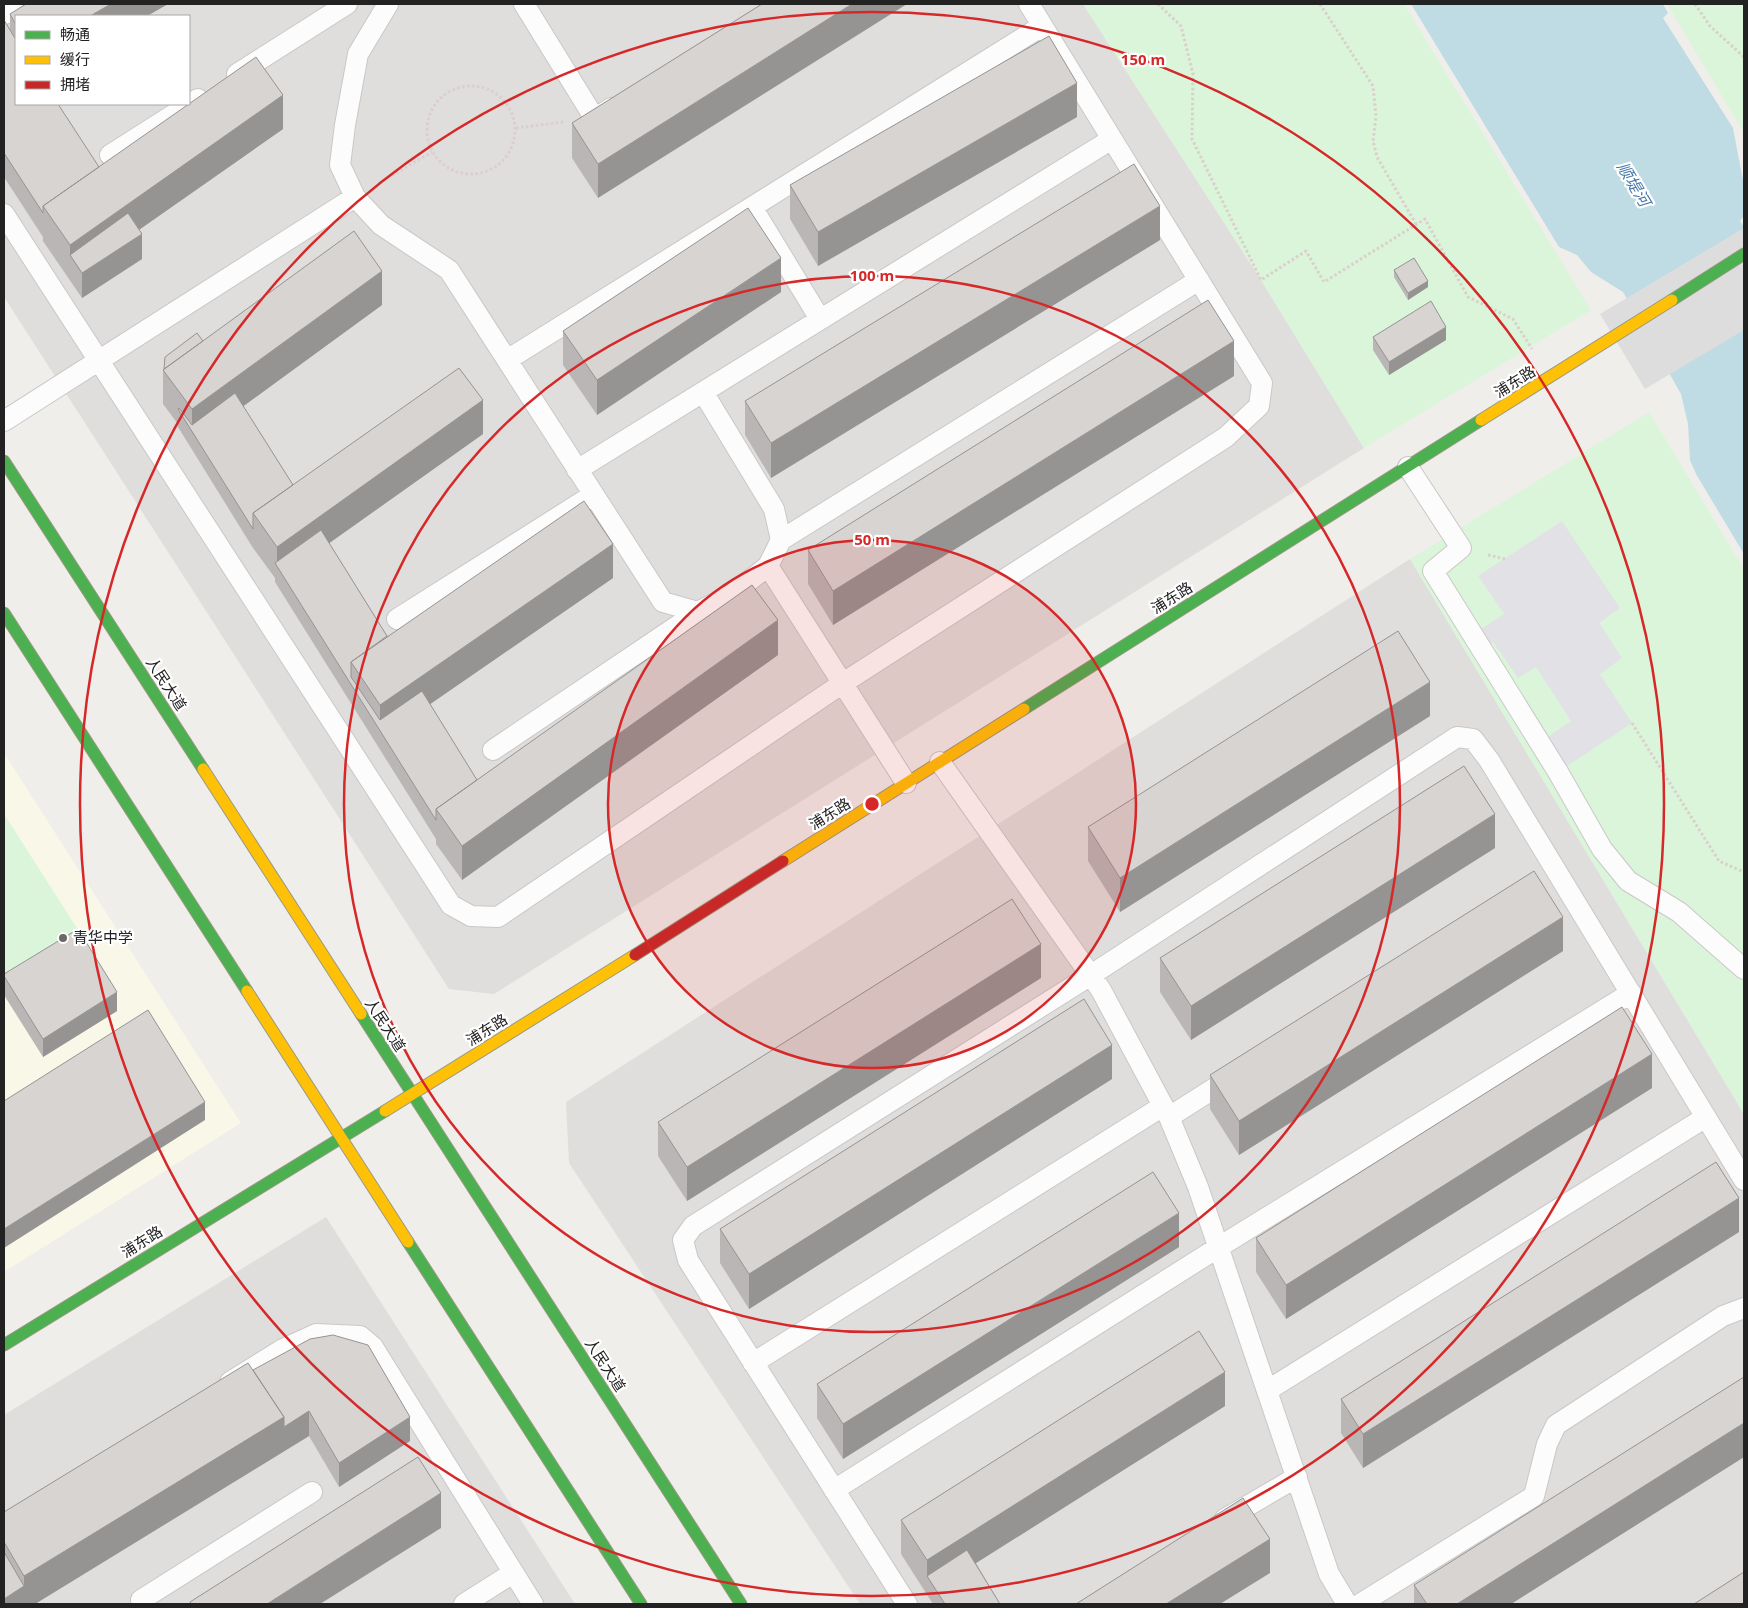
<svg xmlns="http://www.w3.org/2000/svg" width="1748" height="1608" viewBox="0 0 1748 1608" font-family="'Noto Sans','Noto Sans SC',sans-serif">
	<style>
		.residential { fill: #dfdedc; fill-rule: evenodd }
		.education { fill: #f8f7e8 }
		.park { fill: #daf5da }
		.plaza { fill: #e2e1e5 }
		.water { fill: #bfdbe3 }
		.pier { fill: #dedddd }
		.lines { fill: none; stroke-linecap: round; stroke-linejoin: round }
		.lane-casing { stroke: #c9c8c7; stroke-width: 22 }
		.fast-casing { stroke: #999a82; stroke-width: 13 }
		.slow-casing { stroke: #999a82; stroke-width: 13 }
		.jam-casing { stroke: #999a82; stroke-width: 13 }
		.path { stroke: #dccecd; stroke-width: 3; stroke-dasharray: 2.5 2.5; stroke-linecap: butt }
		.lane { stroke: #fdfcfc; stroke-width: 20 }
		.fast { stroke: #4caf50; stroke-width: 11 }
		.slow { stroke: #ffc107; stroke-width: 11 }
		.jam { stroke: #c62828; stroke-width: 11 }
		.wall { fill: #b9b6b5 }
		.shaded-wall { fill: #969493 }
		.building { fill: #d7d4d2; stroke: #969493 }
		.ring { fill: none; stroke: #d62828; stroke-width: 2.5 }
		.poi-dot { fill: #6a6968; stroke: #fff; stroke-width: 2 }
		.labels { text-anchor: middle; stroke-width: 4.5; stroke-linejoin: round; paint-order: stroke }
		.street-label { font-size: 15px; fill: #222; stroke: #fff }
		.poi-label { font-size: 15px; fill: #222; stroke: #fff; text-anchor: start }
		.water-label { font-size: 16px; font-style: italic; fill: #4a7aab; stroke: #fff }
		.centre { fill: #d62828; stroke: #fff; stroke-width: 2.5 }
		.ring-label { font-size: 15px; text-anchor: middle; font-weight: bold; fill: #d62828; stroke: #fff; stroke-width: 4.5; stroke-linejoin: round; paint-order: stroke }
	</style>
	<rect width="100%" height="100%" fill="#f0eeeb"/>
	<path class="residential" d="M4,4h1079l178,276 103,168 -870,546 -45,-5 -445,-692zM16,16h173v88h-173z
		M1410,559l334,555v490h-884l-291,-441 -3,-61z
		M326,1217l249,387h-571v-189z"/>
	<path class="education" d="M4,753l237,370 -237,149z"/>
	<path class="park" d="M1083,4h321l187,306 -227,138 -103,-168z
		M1667,4h77v129z
		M1649,412l95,157v545l-334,-555z
		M4,814l76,119 -76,46z"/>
	<path class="plaza" d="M1562,521l58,87 -21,15 23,35 -22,16 32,49 -74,49 -19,-29 32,-22 -35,-54 -18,11 -25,-36 -12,7 -9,-14 32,-21 -26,-38z"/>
	<path class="water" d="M1411,4h252l5,9 -5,5 70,110 11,58v30l-4,5 4,6v327l-48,-80 -6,-14 -2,-36 -7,-30 -58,-102 -32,-20 -14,-17 -18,-8z"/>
	<path class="pier" d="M1744,228v102l-99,59 -45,-75z"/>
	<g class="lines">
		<defs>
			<path id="lane" d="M388,4l-30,50 -13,71 -5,40 15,32 26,28 68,45 214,332 35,10 33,-17 37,-29 13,-26 -7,-31 -71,-117
				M524,4l71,115 16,-11
				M5,14l17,-10
				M237,74l110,-70
				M110,155l88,-56
				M752,207l68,112
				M4,214l447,691 20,11 27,1 345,-234 383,-246 33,-31 3,-23 -233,-379
				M507,360l535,-334
				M4,421l351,-224
				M1408,467l53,81 -28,23 125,201 44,77 26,32 51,31 65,57
				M577,470l535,-331
				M781,540l418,-260
				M768,566l138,217
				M397,619l196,-124
				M493,750l205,-138
				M940,762l161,228 68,127 29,70 131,387 18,30
				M1169,1117l63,-40
				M753,1363l410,-257
				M230,1382l53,-33 33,-15 44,2 13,11 160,257
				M1268,1390l438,-273
				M834,1490l385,-243 412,-254
				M1225,1519l72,-42
				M141,1600l171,-108
				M464,1604l49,-31
				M907,1604l-219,-344 -5,-20 10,-14 398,-251 366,-238 16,2 16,21 255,420
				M1360,1604l174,-108 13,-52 9,-19 167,-109 21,-8"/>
			<path id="fast" d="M1672,300l72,-46
				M4,461l199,308
				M4,613l243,378
				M1024,709l457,-289
				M361,1014l380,590
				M408,1242l233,362
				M4,1345l381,-234"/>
			<path id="slow" d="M1481,420l191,-120
				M203,769l158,245
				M783,861l241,-152
				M247,991l161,251
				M385,1111l250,-156"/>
			<path id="jam" d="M635,955l148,-94"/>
		</defs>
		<use href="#lane" class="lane-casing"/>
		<use href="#fast" class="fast-casing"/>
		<use href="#slow" class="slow-casing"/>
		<use href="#jam" class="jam-casing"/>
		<path class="path" d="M1158,4l23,22 12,48 -1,65 69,141 45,-29 18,31 101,-63 43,78 45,22 19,30
			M1320,4l53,82 3,30 -3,25 4,16 39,67
			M1695,4l15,22 34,31
			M427 130a44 44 0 1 1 88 0a44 44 0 1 1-88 0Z
			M516,128l48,-6
			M379,183l53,-31
			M1488,555l17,4
			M1632,723l87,138 25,11"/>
		<use href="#lane" class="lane"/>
		<use href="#fast" class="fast"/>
		<use href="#slow" class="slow"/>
		<use href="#jam" class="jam"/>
	</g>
	<path class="wall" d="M26,4h142l-21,12h-131v88l83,63 184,-38 -144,101 3,29 -60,39 -39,-57v-4l-39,-60v-157l6,9v-15z
		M762,4l-164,194 -26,-40v-35z
		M1077,117l-259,149 -28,-47v-34z
		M1160,240l-389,238 -26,-43v-34z
		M1394,270l34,17 -20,13 -14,-23z
		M781,292l-184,123 -34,-50v-34z
		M382,305l-139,101 50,79 190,-51 -154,109 58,93 226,-58 -183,126 47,76 301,-125 -316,225 -26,-36v-5l-161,-257v-4l-22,-30 -75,-121v-3l-15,-20v-34z
		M1373,337l73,3 -57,35 -16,-25z
		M1234,376l-401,249 -25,-41v-34z
		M1430,716l-310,196 -32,-51v-34z
		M1495,848l-304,192 -31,-48v-34z
		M1563,951l-324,204 -29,-46v-34z
		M4,974l113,37 -74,46 -39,-62z
		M1041,978l-354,223 -29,-45v-34z
		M1112,1079l-363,230 -29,-46v-34z
		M1652,1088l-366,231 -30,-47v-34z
		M1739,1232l-376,236 -22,-35v-34z
		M1179,1247l-336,212 -26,-41v-34z
		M253,1370l157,71 -71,46 -30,-51 -274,168h-31v-92z
		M1225,1406l-249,157 24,41h-67l-32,-50v-34z
		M1744,1457l-233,147h-97v-19z"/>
	<path class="shaded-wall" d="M111,4h57l-21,12h-57z
		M852,4h55l-309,194v-34z
		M1077,83v34l-259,149v-34z
		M283,95v34l-203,142 -10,-16v24v-34z
		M1160,206v34l-389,238v-35z
		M142,234v25l-60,39v-25z
		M781,258v34l-184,123v-35z
		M382,271v34l-185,135 -5,-8v-23z
		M1428,281v6l-20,13v-7z
		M1446,327v13l-57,35v-13z
		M1234,341v35l-401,249v-34z
		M483,400v34l-200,142 -6,-10v-19z
		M613,544v34l-229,158 -4,-5v-26z
		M778,620v35l-316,225v-34z
		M1430,682v34l-310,196v-34z
		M1495,814v34l-304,192v-34z
		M1563,917v34l-324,204v-34z
		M1041,944v34l-354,223v-34z
		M117,992v19l-74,46v-18z
		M1112,1045v34l-363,230v-35z
		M1652,1054v34l-366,231v-34z
		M205,1102v18l-201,128v-19z
		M1739,1198v34l-376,236v-34z
		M1179,1213v34l-336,212v-35z
		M1225,1372v34l-290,183 -8,-13v18v-34z
		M309,1411v25l-274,168h-11v-28l260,-159z
		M410,1417v24l-71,46v-24z
		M1744,1423v34l-233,147h-54z
		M441,1493v35l-121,76h-53z
		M1270,1539v34l-50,31h-54z
		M24,1586v18h-20v-5z"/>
	<path class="building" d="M26,4h85l-21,12h-74v9l-6,-11z
		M762,4h90l-254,160 -26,-41z
		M4,20l12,20v64h42l41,63 -56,39v7l-39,-60z
		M1049,36l28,47 -259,149 -28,-47z
		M256,57l27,38 -213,150 -27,-39z
		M1134,164l26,42 -389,237 -26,-42z
		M748,208l33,50 -184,122 -34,-49z
		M128,213l14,21 -60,39 -12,-18z
		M354,231l28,40 -190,138 -29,-39z
		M1414,258l14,23 -20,12 -14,-23z
		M1208,300l26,41 -401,250 -25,-41z
		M1431,301l15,26 -57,35 -16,-25z
		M197,333l6,8 -39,28 1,-12z
		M459,368l24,32 -206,147 -24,-34z
		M235,393l58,92 -40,28v16l-75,-120 1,-1 13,17z
		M584,501l29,43 -233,161 -29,-43z
		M321,530l66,106 -36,26v15l29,43 42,-29 55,89 -41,29v11l-161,-257z
		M752,585l26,35 -316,226 -26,-37z
		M1398,631l32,51 -310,196 -32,-51z
		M1464,766l31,48 -304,192 -31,-48z
		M1534,871l29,46 -324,204 -29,-46z
		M1012,899l29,45 -354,223 -29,-45z
		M78,929l39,63 -74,47 -39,-63v-2z
		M1084,999l28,46 -363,229 -29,-45z
		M1622,1007l30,47 -366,231 -30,-47z
		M148,1010l57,92 -201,127v-128z
		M1716,1162l23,36 -376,236 -22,-35z
		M1153,1172l26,41 -336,211 -26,-40z
		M1199,1331l26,41 -298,188 -26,-40z
		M333,1335l35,10 42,72 -71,46 -30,-52 -25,16v-10l-31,-47 57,-31z
		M248,1363l36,54 -260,159 -20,-34v-30z
		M1744,1377v46l-287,181h-30l-13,-19z
		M418,1457l23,36 -174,111h-76l-1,-2z
		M1243,1498l27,41 -104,65h-90z
		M967,1550l33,54h-55l-18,-28z
		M4,1552l20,34 -20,13z
		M1744,1572v32h-50z"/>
	<circle cx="872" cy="804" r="264" fill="#d62828" fill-opacity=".12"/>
	<g class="ring">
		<circle cx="872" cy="804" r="264"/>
		<circle cx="872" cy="804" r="528"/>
		<circle cx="872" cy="804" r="792"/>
	</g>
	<circle class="poi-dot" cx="63" cy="938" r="5"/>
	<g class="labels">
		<g class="street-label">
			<text transform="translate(1515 382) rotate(-32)" y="5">浦东路</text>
			<text transform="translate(1172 598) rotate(-32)" y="5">浦东路</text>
			<text transform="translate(166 684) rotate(57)" y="5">人民大道</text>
			<text transform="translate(830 814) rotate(-32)" y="5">浦东路</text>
			<text transform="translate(385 1025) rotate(57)" y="5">人民大道</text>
			<text transform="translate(487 1030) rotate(-32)" y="5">浦东路</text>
			<text transform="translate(142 1242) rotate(-32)" y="5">浦东路</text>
			<text transform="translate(605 1365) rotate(57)" y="5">人民大道</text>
		</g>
		<g class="poi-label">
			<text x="73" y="943">青华中学</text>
		</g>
		<g class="water-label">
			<text transform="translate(1634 184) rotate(59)" y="6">顺堤河</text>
		</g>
	</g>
	<circle cx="872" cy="804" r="8" class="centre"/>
	<g class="ring-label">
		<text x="1143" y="65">150 m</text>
		<text x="872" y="281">100 m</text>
		<text x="872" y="545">50 m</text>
	</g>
	<rect width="1748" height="1608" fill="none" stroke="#222222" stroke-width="10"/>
	<rect x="15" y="15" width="175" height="90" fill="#ffffff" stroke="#a7a7a7"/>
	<rect x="25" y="31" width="25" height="8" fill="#4caf50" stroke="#a7a7a7"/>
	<text x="60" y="40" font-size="15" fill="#222222">畅通</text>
	<rect x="25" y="56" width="25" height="8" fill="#ffc107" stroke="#a7a7a7"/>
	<text x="60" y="65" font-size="15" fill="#222222">缓行</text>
	<rect x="25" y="81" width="25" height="8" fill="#c62828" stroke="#a7a7a7"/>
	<text x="60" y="90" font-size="15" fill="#222222">拥堵</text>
</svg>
